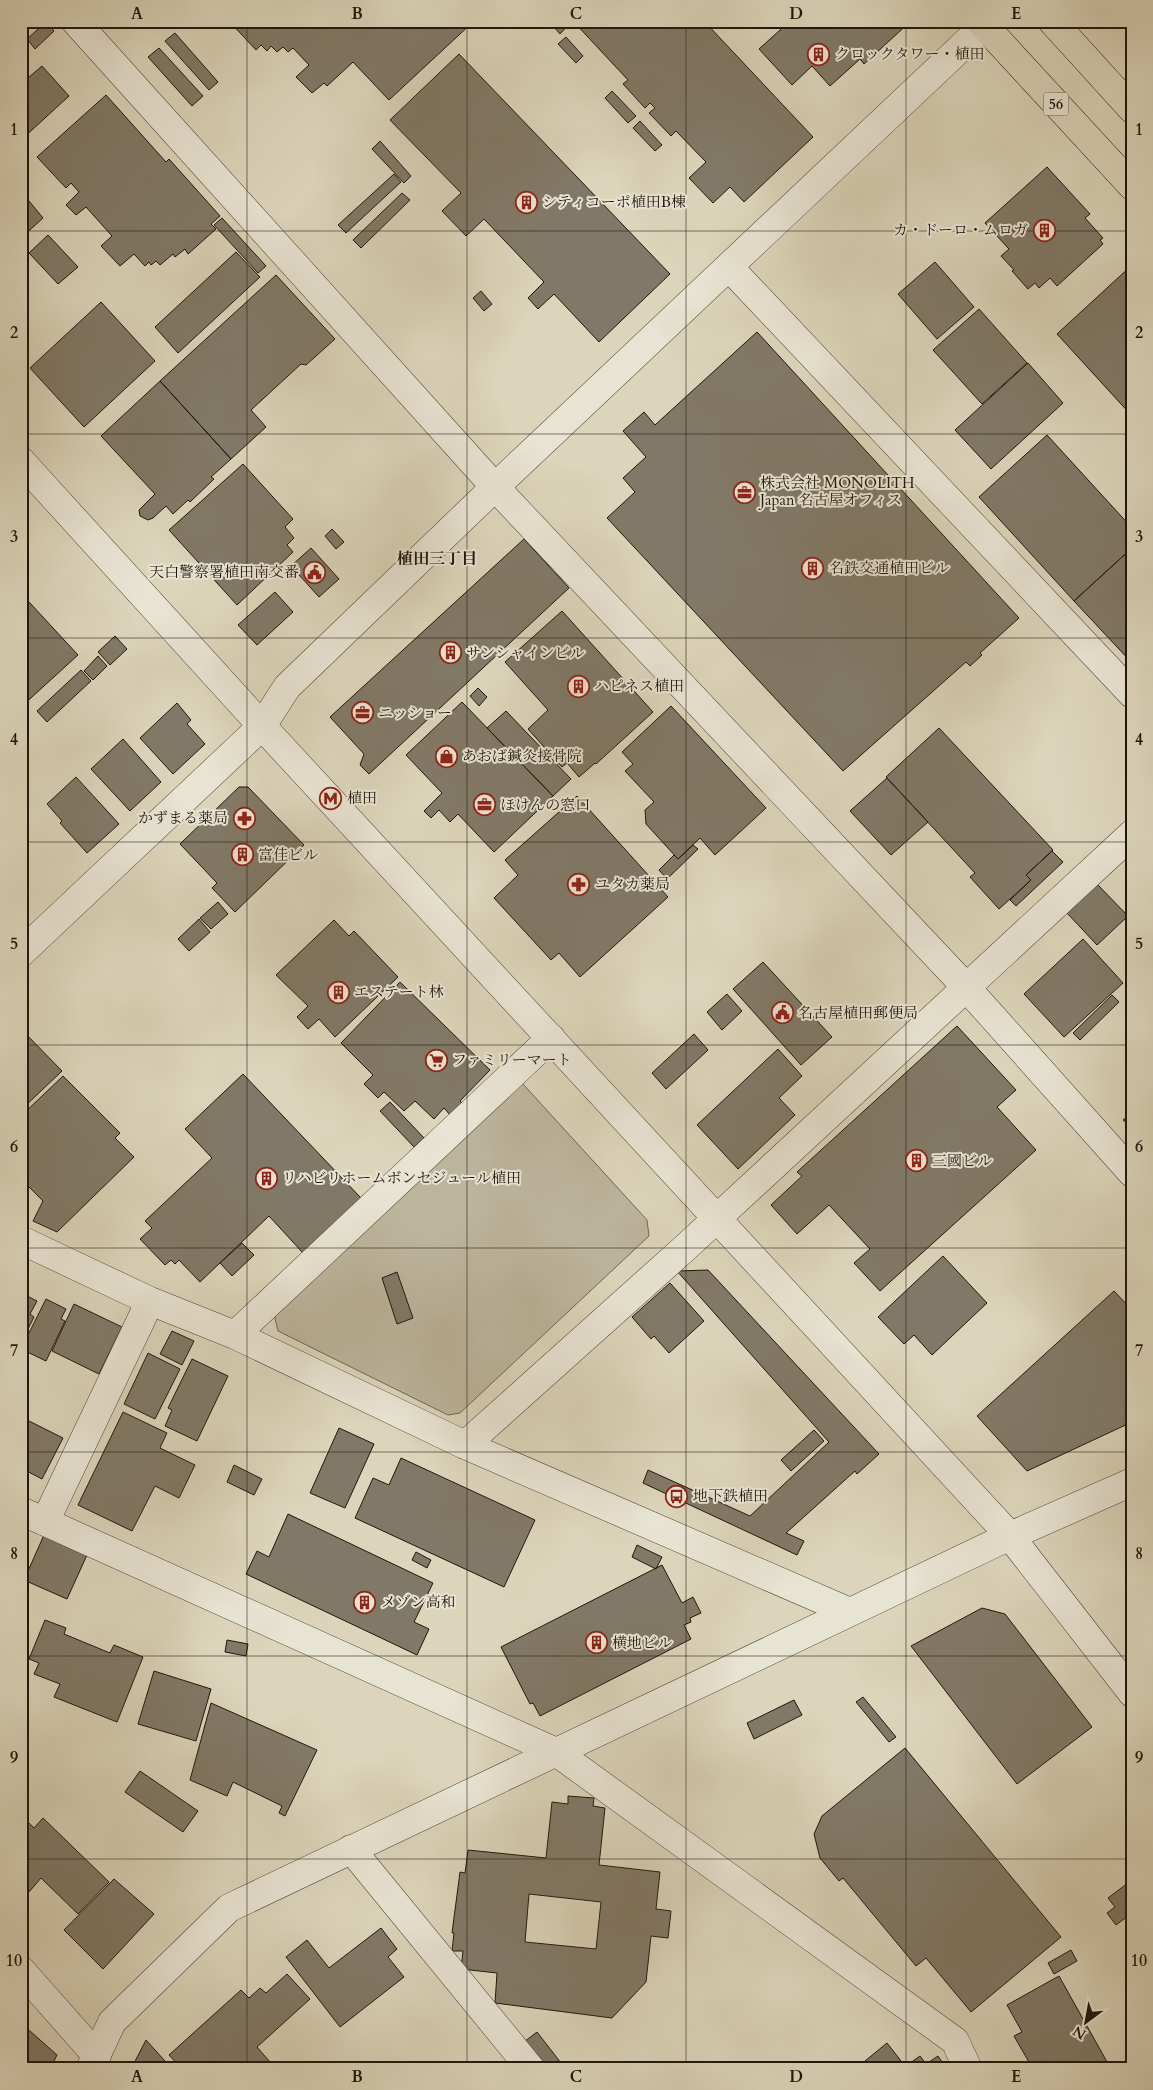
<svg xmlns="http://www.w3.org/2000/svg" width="1153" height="2090" viewBox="0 0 1153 2090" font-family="Cardo,'Noto Serif JP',serif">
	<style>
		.green { fill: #bcb59d; stroke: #6e6654 }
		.building { fill: #817967; stroke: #1f160c; fill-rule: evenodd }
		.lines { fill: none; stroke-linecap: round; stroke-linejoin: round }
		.minor-casing { stroke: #4e4638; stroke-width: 29 }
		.tertiary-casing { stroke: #4e4638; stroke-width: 29 }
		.primary-casing { stroke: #1f160c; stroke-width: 29 }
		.minor { stroke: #e8e4d3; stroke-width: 28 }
		.tertiary { stroke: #e8e4d3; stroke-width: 28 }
		.primary { stroke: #dcd5bb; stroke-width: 28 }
		.grid { fill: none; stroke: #1f160c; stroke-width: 1; stroke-opacity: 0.55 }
		.labels { text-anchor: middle; stroke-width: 4; stroke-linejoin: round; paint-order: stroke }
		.shield { fill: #e8e4d3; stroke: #5b5448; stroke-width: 1 }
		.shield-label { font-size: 14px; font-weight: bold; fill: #1f160c }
		.poi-label { font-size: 15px; fill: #1f160c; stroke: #e8e4d3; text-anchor: start }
		.neighbourhood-label { font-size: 16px; font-weight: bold; fill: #1f160c; stroke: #e8e4d3 }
		.neatline { fill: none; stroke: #1f160c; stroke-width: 2 }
		.grid-label { font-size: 16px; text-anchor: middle; font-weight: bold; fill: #1f160c }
	</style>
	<rect width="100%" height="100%" fill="#dcd5bb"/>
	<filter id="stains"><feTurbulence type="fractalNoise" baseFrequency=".004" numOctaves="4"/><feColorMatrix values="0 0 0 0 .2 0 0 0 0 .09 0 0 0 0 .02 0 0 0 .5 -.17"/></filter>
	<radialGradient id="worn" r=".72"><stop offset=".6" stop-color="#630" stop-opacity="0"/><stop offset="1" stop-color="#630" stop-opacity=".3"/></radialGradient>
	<path class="green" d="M522,1083l125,137 2,16 -189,177 -12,2 -170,-84 -4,-17z"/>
	<path class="building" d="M229,21h245l-85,79 -36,-38 -26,24 -3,-3 -12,10 -16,-16 13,-12 -16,-17 -5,4 -5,-5 -6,5 -6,-6 -4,5 -6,-6 -5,5z
		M549,21h23l-12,13z
		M573,21h131l109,116 -69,65 -14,-15 -17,16 -24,-25 17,-16 -30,-31 -5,5 -22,-23 6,-5 -5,-5 -5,5 -22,-24 5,-4z
		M790,21h121l-47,43 -4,-5 -30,27 -18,-20 -20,19 -33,-36z
		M46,22l8,9 -19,18 -8,-10z
		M175,33l43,49 -9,8 -44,-49z
		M566,37l17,19 -7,7 -18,-19z
		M159,48l44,48 -11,10 -44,-49z
		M459,54l211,220 -71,68 -45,-48 -16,15 -10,-11 16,-16 -60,-63 -18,17 -24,-25 19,-18 -71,-73z
		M42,66l27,30 -48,44v-56z
		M612,91l24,25 -8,7 -23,-25z
		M106,95l60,67 3,-3 51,57 -9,8 5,5 -28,25 -3,-5 -10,8 -2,-3 -13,11 -4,-4 -5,4 -2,-3 -4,4 -11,-12 -14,12 -19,-20 11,-10 -26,-29 -10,8 -10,-10 13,-13 -8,-9 -5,5 -29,-31z
		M640,121l22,24 -7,6 -22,-23z
		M380,141l31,35 -7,7 -32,-34z
		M1047,167l43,47 -5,4 18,20 -3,2 3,4 -46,42 -7,-8 -11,10 -4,-5 -7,6 -16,-18 2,-1 -13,-14 8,-7 -24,-26z
		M394,174l7,8 -55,51 -8,-8z
		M402,193l8,7 -49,48 -8,-8z
		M29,201l14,17 -22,20v-34l2,2z
		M222,218l44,48 -8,7 -44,-48z
		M48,235l30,32 -20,17 -29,-31z
		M236,252l24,25 -82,76 -23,-26z
		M935,262l39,45 -37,32 -39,-45z
		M1132,265v151l-75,-82z
		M276,275l59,64 -29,26 -5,-1 -50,46 15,17 -35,32 -71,-78z
		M481,291l11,13 -8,7 -11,-13z
		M101,302l54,59 -71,66 -54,-59z
		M979,309l48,54 -45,41 -49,-54z
		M757,332l262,286 -39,35 2,2 -12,11 -4,-4 -123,109 -236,-253 28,-26 -12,-14 23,-21 -23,-26 21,-19 11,13z
		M1028,363l35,40 -72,66 -36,-39z
		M160,381l71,78 -20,18 3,2 -24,23 -2,-2 -15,14 -7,-8 -13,12 -5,2 -8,-4 -1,-6 16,-16 -54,-58z
		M1047,435l85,93v20l-58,53 -95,-104z
		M243,464l50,55 -8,8 9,11 -7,7 6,7 -56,53 -68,-75z
		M332,529l12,13 -8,7 -11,-13z
		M524,539l45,49 -200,186 -9,-9 4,-11 -34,-37z
		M311,548l28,31 -20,18 -28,-31z
		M1132,548v115l-58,-62z
		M275,592l18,20 -36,33 -19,-20z
		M29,602l49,53 -57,52v-99z
		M562,611l91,101 -57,52 -1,-1 -16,14 -12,-14 -5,4 -34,-38 20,-19 -43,-48z
		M115,636l12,13 -17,16 -12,-13z
		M98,656l9,10 -14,14 -9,-9z
		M81,670l10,11 -44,41 -10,-11z
		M478,688l9,9 -8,9 -9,-10z
		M462,702l91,94 -59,56 -36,-38 -8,8 -11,-12 -8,8 -7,-7 18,-18 -36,-38z
		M177,703l14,17 -4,4 18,20 -32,30 -33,-36z
		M671,706l95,102 -51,47 -15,-17 -22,21 -32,-35 -1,-14 9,-8 -29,-31 8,-7 -11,-12z
		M506,711l65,68 -18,17 -66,-68z
		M939,728l114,122 -27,25 5,5 -32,29 -29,-32 5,-4 -89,-96z
		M123,739l38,43 -31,29 -39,-42z
		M76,777l43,47 -32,29 -27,-30 2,-2 -15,-17z
		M887,778l41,44 -37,33 -41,-44z
		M239,787h9l56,58 -69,67 -23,-24 5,-5 -37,-39z
		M577,796l91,101 -88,80 -21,-24 -8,7 -57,-62 24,-23 -13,-15z
		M693,845l5,4 -31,30 -8,-9 15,-15 4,4z
		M1052,851l11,11 -47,44 -6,-6 21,-20 -5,-5z
		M1096,883l32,33 -31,29 -31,-33z
		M218,902l10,12 -17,15 -11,-11z
		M199,919l11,13 -21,19 -11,-12z
		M334,920l15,16 5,-5 44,46 -63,60 -16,-18 -11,10 -11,-12 11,-11 -32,-31z
		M1083,939l40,44 -59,54 -40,-43z
		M763,962l69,75 -31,28 -68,-76z
		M400,982l90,88 -30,31 3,3 -12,12 -7,-8 -10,11 -19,-18 -11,10 -20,-19 -6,6 -14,-14 9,-9 -32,-32z
		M727,994l15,17 -20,19 -15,-18z
		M1112,995l7,7 -39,38 -7,-7z
		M957,1026l59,64 -19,17 39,43 -156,141 -26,-28 16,-14 -41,-44 -32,29 -26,-29 31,-29 -5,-4z
		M21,1029l41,42 -41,39z
		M694,1034l14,16 -42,39 -14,-16z
		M778,1049l24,27 -23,22 16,17 -57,54 -41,-44z
		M243,1074l118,124 -58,55 -34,-37 -69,66 -21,-22 -4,4 -4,-4 -6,5 -25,-26 12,-11 -7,-7 67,-63 -27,-29z
		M63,1076l57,57 -5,5 19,19 -77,75 -24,-11 10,-20 -22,-22v-63z
		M390,1102l34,36 -10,9 -34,-36z
		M1132,1112v16l-9,-8z
		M242,1243l12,12 -22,21 -12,-13z
		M943,1256l44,47 -55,52 -18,-20 -10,9 -26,-27z
		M708,1270l171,184 -22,20 -2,-3 -69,62 18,8 -7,14 -154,-72 5,-13 102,46 79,-74 -152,-171z
		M397,1272l16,46 -16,6 -15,-46z
		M670,1283l34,38 -35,32 -15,-17 -3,3 -19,-22z
		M1114,1291l18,19v112l-105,49 -50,-55z
		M21,1293l16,8 -7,13 4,3 -13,26z
		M46,1299l20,10 -5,10 4,2 -19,40 -25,-12z
		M74,1304l48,23 -23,47 -47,-23z
		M172,1331l22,10 -12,24 -22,-11z
		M148,1353l32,16 -25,50 -31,-15z
		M192,1359l36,17 -31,65 -32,-15 7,-16 -4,-2z
		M123,1412l44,21 -7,15 35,17 -16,33 -24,-12 -23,45 -54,-26z
		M21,1417l42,21 -21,41 -21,-11z
		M339,1428l35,16 -29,64 -35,-15z
		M814,1430l10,11 -33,30 -10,-11z
		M401,1458l134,62 -31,67 -149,-69 18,-40 16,7z
		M234,1465l28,14 -8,16 -27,-13z
		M288,1514l145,69 -19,39 15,7 -12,26 -171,-81 11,-23 12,6z
		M44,1535l43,20 -20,44 -43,-19z
		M637,1545l25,12 -6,12 -24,-12z
		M416,1552l15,8 -4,8 -15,-8z
		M662,1565l20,38 11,-6 8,16 -11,5 1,4 -7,3 7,14 -151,77 -7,-13 -3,1 -29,-57z
		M982,1608l23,6 87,113 -75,57 -106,-138z
		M45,1620l21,8 -2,6 46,19 4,-8 29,12 -26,65 -63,-25 6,-13 -26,-10 5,-11 -10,-4z
		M227,1640l21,4 -2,12 -21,-4z
		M154,1671l57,18 -15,52 -58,-17z
		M863,1697l33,40 -7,5 -33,-40z
		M794,1700l8,15 -48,24 -7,-16z
		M211,1703l106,47 -32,66 -6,-3 3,-7 -49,-24 -6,14 -37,-16z
		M905,1748l156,189 -90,75 -45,-54 -10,8 -73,-88 -4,3 -19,-23 -6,-24 8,-18z
		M140,1771l58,40 -15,21 -58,-40z
		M568,1796l26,2 -1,8 12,2 -6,57 61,7 -4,37 15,2 -3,27 -17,-2 -5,46 -34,36 -117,-15 2,-30 -36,-4 2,-18h-11l2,-18h-2l8,-61 5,1 3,-23 78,8 6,-56 16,2zM529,1894l72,8 -5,47 -71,-7z
		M22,1816l12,12 9,-10 66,64 -31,32 -37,-36 -12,14 -8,-7z
		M114,1879l40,35 -51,55 -39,-39z
		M1132,1880v33l-16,12 -9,-12 8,-6 -7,-9z
		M381,1928l16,21 -9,8 16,20 -64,50 -54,-70 21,-17 22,28z
		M1071,1950l6,11 -23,13 -6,-11z
		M287,1974l23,25 -53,48 19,22h-94l-13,-14 72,-65 8,8 11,-10 6,5z
		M1059,1976l52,93h-69l-3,-4 -6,4 -19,-33 8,-4 -15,-27z
		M21,2023l36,32 -7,14h-29z
		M537,2032l24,31 -7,6h-16l-18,-24z
		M146,2040l19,21 7,8h-41z
		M887,2043l18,23 -4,3h-30l-6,-8z
		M920,2056l6,8 12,-8 9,13h-39l-2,-3z
		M316,2062l5,7h-13z"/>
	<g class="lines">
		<defs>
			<path id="minor" d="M75,21l420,466 470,499 167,187
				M729,267l403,427
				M21,953l241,-227
				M21,1240l129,61 85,34 230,110 385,167
				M235,1335l316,-297
				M465,1445l221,-198 446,-413
				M21,1511l535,241 399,289 13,28
				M45,1522l105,-221
				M351,1849l180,220
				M21,1970l76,86"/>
			<path id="tertiary" d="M21,461l241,265 748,810 122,157
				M262,726l25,-39 208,-200 494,-466
				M90,2069l22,-47 117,-114 781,-372 122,-54"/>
			<path id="primary" d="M980,21l152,165
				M1052,21l80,88"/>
		</defs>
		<use href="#minor" class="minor-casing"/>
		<use href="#tertiary" class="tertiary-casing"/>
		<use href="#primary" class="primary-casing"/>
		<use href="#minor" class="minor"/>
		<use href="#tertiary" class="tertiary"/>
		<use href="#primary" class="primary"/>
	</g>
	<path class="grid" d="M247,21v2048M467,21v2048M686,21v2048M906,21v2048M21,231h1111M21,434h1111M21,638h1111M21,842h1111M21,1045h1111M21,1248h1111M21,1452h1111M21,1656h1111M21,1859h1111"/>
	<defs>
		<symbol id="building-ring" viewBox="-11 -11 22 22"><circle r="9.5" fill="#e8e4d3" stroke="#8f2418" stroke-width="1.5"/><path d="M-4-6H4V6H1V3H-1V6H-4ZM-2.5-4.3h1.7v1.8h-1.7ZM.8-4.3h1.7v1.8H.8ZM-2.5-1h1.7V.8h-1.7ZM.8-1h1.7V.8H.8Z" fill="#8f2418"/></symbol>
		<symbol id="office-ring" viewBox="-11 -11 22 22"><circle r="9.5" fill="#e8e4d3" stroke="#8f2418" stroke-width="1.5"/><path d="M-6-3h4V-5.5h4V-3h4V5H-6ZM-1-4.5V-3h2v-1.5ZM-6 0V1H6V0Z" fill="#8f2418"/></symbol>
		<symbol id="civic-ring" viewBox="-11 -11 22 22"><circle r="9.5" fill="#e8e4d3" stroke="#8f2418" stroke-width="1.5"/><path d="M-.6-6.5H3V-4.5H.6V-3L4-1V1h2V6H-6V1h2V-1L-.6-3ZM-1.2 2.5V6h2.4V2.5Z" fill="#8f2418"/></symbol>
		<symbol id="shop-ring" viewBox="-11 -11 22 22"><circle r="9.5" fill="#e8e4d3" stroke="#8f2418" stroke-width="1.5"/><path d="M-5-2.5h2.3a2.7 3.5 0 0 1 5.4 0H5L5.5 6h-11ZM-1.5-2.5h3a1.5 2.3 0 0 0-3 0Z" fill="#8f2418"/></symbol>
		<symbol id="metro-ring" viewBox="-11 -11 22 22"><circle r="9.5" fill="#e8e4d3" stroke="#8f2418" stroke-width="1.5"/><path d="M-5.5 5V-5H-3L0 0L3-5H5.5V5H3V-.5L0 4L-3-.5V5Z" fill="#8f2418"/></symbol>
		<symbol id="pharmacy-ring" viewBox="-11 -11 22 22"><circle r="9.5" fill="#e8e4d3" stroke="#8f2418" stroke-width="1.5"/><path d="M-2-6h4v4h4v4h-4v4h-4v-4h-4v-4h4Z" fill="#8f2418"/></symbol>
		<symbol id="supermarket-ring" viewBox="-11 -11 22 22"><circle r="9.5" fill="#e8e4d3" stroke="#8f2418" stroke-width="1.5"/><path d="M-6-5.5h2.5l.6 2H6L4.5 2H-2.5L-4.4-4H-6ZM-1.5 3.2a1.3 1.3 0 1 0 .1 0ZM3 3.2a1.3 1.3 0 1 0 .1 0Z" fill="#8f2418"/></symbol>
		<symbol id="bus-ring" viewBox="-11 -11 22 22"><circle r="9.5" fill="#e8e4d3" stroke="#8f2418" stroke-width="1.5"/><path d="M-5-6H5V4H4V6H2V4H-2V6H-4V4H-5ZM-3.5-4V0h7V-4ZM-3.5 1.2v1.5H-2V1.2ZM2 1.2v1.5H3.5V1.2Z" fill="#8f2418"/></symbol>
	</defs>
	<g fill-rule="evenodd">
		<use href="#building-ring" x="806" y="42" width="25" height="25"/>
		<use href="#building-ring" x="514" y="190" width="25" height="25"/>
		<use href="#building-ring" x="1032" y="218" width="25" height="25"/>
		<use href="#office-ring" x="732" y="480" width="25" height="25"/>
		<use href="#building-ring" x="800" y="556" width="25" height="25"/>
		<use href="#civic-ring" x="302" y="560" width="25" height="25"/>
		<use href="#building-ring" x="438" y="640" width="25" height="25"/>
		<use href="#building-ring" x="566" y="674" width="25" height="25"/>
		<use href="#office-ring" x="350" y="700" width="25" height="25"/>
		<use href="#shop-ring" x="434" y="744" width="25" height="25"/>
		<use href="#metro-ring" x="318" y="786" width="25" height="25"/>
		<use href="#office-ring" x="472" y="792" width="25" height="25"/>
		<use href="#pharmacy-ring" x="232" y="806" width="25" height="25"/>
		<use href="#building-ring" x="230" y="842" width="25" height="25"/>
		<use href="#pharmacy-ring" x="566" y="872" width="25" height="25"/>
		<use href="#building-ring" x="326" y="980" width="25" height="25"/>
		<use href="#civic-ring" x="770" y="1000" width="25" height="25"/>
		<use href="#supermarket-ring" x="424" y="1048" width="25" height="25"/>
		<use href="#building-ring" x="904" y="1148" width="25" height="25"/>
		<use href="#building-ring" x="254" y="1166" width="25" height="25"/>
		<use href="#bus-ring" x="664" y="1484" width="25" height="25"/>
		<use href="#building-ring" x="352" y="1590" width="25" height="25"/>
		<use href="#building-ring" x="584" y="1630" width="25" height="25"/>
	</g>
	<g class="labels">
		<rect class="shield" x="1043.5" y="92.5" width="25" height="23" rx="4"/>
		<g class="shield-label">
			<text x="1056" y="109">56</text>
		</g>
		<g class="poi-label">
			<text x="835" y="59">クロックタワー・植田</text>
			<text x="542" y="207">シティコーポ植田B棟</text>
			<text x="1028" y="235" text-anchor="end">カ・ドーロ・ムロガ</text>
			<text x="760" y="488">株式会社 MONOLITH<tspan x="760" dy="17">Japan 名古屋オフィス</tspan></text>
			<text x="829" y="573">名鉄交通植田ビル</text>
			<text x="299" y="577" text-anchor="end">天白警察署植田南交番</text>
			<text x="466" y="658">サンシャインビル</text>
			<text x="594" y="691">ハピネス植田</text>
			<text x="378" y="718">ニッショー</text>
			<text x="462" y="761">あおば鍼灸接骨院</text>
			<text x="347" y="803">植田</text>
			<text x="500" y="810">ほけんの窓口</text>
			<text x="228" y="823" text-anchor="end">かずまる薬局</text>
			<text x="258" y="860">富佳ビル</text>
			<text x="595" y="889">ユタカ薬局</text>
			<text x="354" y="997">エステート林</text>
			<text x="798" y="1018">名古屋植田郵便局</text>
			<text x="452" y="1065">ファミリーマート</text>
			<text x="932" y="1166">三國ビル</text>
			<text x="282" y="1183">リハビリホームボンセジュール植田</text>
			<text x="693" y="1501">地下鉄植田</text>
			<text x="381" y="1607">メゾン高和</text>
			<text x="612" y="1648">横地ビル</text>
		</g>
		<g class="neighbourhood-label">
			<text x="437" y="564">植田三丁目</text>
		</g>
	</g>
	<rect width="1153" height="2090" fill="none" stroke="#dcd5bb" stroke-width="55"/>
	<g transform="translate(1086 2022) rotate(212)" stroke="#e8e4d3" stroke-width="4" paint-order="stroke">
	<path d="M0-4L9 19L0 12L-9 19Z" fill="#1f160c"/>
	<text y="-8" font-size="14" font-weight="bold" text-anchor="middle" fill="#1f160c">N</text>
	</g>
	<rect x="28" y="28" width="1098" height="2034" class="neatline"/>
	<g class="grid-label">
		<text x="137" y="19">A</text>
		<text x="357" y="19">B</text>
		<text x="576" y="19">C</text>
		<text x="796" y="19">D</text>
		<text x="1016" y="19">E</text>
		<text x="14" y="135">1</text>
		<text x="1139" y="135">1</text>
		<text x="14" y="338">2</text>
		<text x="1139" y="338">2</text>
		<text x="14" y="542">3</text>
		<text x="1139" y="542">3</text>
		<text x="14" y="745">4</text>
		<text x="1139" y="745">4</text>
		<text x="14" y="949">5</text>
		<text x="1139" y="949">5</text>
		<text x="14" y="1152">6</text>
		<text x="1139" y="1152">6</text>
		<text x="14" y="1356">7</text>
		<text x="1139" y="1356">7</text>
		<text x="14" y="1559">8</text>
		<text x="1139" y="1559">8</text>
		<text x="14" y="1763">9</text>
		<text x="1139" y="1763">9</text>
		<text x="14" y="1966">10</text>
		<text x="1139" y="1966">10</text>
		<text x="137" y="2082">A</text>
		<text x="357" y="2082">B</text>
		<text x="576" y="2082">C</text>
		<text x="796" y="2082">D</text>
		<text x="1016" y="2082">E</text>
	</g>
	<rect width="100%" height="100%" filter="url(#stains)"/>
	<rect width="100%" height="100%" fill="url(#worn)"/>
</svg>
